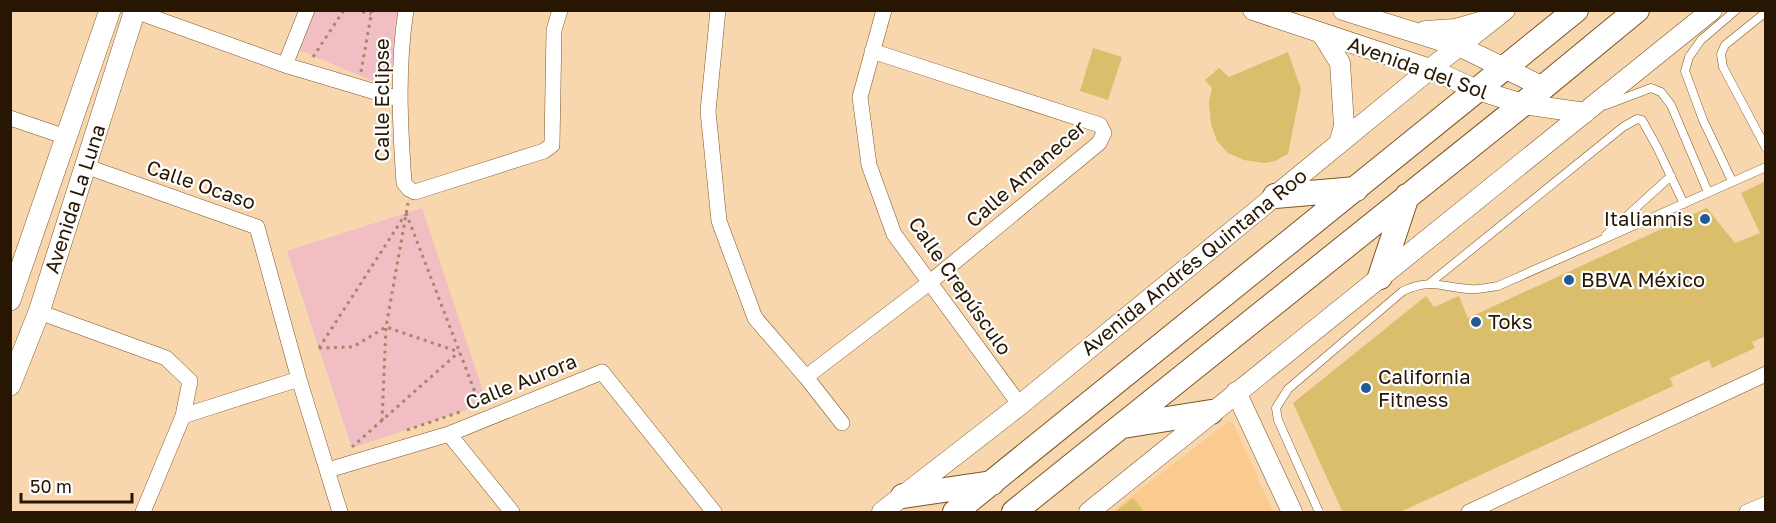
<svg xmlns="http://www.w3.org/2000/svg" width="1776" height="523" viewBox="0 0 1776 523" font-family="'Golos Text',sans-serif">
	<style>
		.built { fill: #fbca8e }
		.green { fill: #f0bec3 }
		.building { fill: #dabe6b }
		.lines { fill: none; stroke-linecap: round; stroke-linejoin: round }
		.service-casing { stroke: #7e5722; stroke-width: 9 }
		.minor-casing { stroke: #7e5722; stroke-width: 16 }
		.tertiary-casing { stroke: #7e5722; stroke-width: 21 }
		.secondary-casing { stroke: #7e5722; stroke-width: 22 }
		.primary-casing { stroke: #7e5722; stroke-width: 26 }
		.path { stroke: #a38969; stroke-width: 3; stroke-dasharray: 3 4.5; stroke-linecap: butt }
		.service { stroke: #fff; stroke-width: 8 }
		.minor { stroke: #fff; stroke-width: 15 }
		.tertiary { stroke: #fff; stroke-width: 20 }
		.secondary { stroke: #fff; stroke-width: 21 }
		.primary { stroke: #fff; stroke-width: 24 }
		.poi-dot { fill: #235a92; stroke: #fefefe; stroke-width: 2 }
		.labels { text-anchor: middle; stroke-width: 4.5; stroke-linejoin: round; paint-order: stroke }
		.street-label { font-size: 20px; fill: #261602; stroke: #fefefe }
		.poi-label { font-size: 20px; fill: #261602; stroke: #fefefe; text-anchor: start }
	</style>
	<rect width="100%" height="100%" fill="#f8d6ae"/>
	<path class="built" d="M1228,422l5,1 40,89h-162z"/>
	<path class="green" d="M310,11h92l-13,69 -5,6 -87,-37z
		M422,208l65,195 -135,45 -65,-197z"/>
	<path class="building" d="M1093,48l29,9 -14,43 -28,-9z
		M1288,52l13,37 -13,65 -13,7 -10,2 -21,-3 -16,-7 -11,-12 -6,-17 -2,-22 3,-14 -7,-8 14,-12 10,9z
		M1766,181v155l-14,6 3,6 -43,20 -3,-8 -39,18 3,8 -275,127h-55l-50,-110 133,-107 8,11 25,-11 9,22 239,-110 28,35 25,-10 -19,-40z
		M1133,498l12,15h-31z"/>
	<g class="lines">
		<defs>
			<path id="service" d="M1766,12l-41,33 -4,9 2,13 43,81
				M1606,105l45,-17 10,4 10,13 37,87
				M1732,181l-29,-61 -18,-49 4,-14 12,-17 35,-30
				M1606,235l65,-59
				M1430,283l193,-156 14,-8 5,1 15,27 27,57
				M1319,512l-41,-92 -2,-12 12,-19 115,-98c28,-13 38,-4 66,-2 9,1 20,-2 29,-3l268,-119"/>
			<path id="minor" d="M406,10c-9,58 -6,114 -2,173l5,6 6,3 129,-41 8,-6 2,-115 6,-20
				M718,10l-10,101 11,110 36,97 51,59 36,46
				M884,10l-24,87 9,68 25,69 126,171
				M135,11l150,54 114,34
				M285,65l22,-55
				M10,118l56,19
				M39,312l127,46 24,23 -7,35 116,-37 -42,-152 -172,-61
				M806,377l123,-94 170,-140 5,-10 -4,-8 -228,-74
				M299,379l41,133
				M449,434l63,78
				M328,470l121,-36 153,-62 112,140
				M143,512l40,-96
				M1469,512l297,-138
				M1747,512l19,-8"/>
			<path id="tertiary" d="M1253,10l177,59 47,21 46,14 62,9
				M1343,10l118,37 82,40
				M1425,31l30,-2 35,-10
				M1322,34l18,29 4,63 -5,18
				M1236,392l56,120
				M882,512l138,-107 410,-336 75,-59
				M1089,512l623,-502"/>
			<path id="secondary" d="M10,300l100,-290
				M10,385l29,-73 96,-302"/>
			<path id="primary" d="M1275,196l81,-7
				M1380,277l27,-81
				M1123,426l88,-14
				M903,496l89,-13
				M955,512l621,-502
				M1014,512l509,-408 114,-94"/>
		</defs>
		<use href="#service" class="service-casing"/>
		<use href="#minor" class="minor-casing"/>
		<use href="#tertiary" class="tertiary-casing"/>
		<use href="#secondary" class="secondary-casing"/>
		<use href="#primary" class="primary-casing"/>
		<path class="path" d="M355,10l16,4
			M313,57l31,-47
			M361,72l11,-62
			M406,213l74,192 -2,1
			M319,348l86,-133
			M319,348l34,-1 33,-20 73,25
			M382,421l4,-94 22,-124
			M407,430l53,-18
			M352,447l107,-95"/>
		<use href="#service" class="service"/>
		<use href="#minor" class="minor"/>
		<use href="#tertiary" class="tertiary"/>
		<use href="#secondary" class="secondary"/>
		<use href="#primary" class="primary"/>
	</g>
	<g class="poi-dot">
		<circle cx="1705" cy="219" r="6"/>
		<circle cx="1569" cy="280" r="6"/>
		<circle cx="1476" cy="322" r="6"/>
		<circle cx="1366" cy="388" r="6"/>
	</g>
	<g class="labels">
		<g class="street-label">
			<text transform="translate(1418 68) rotate(20)" y="7">Avenida del Sol</text>
			<text transform="translate(382 100) rotate(-90)" y="7">Calle Eclipse</text>
			<text transform="translate(1026 174) rotate(-41)" y="7">Calle Amanecer</text>
			<text transform="translate(201 185) rotate(19)" y="7">Calle Ocaso</text>
			<text transform="translate(75 199) rotate(-72)" y="7">Avenida La Luna</text>
			<text transform="translate(1194 262) rotate(-39)" y="7">Avenida Andrés Quintana Roo</text>
			<text transform="translate(960 286) rotate(55)" y="7">Calle Crepúsculo</text>
			<text transform="translate(521 382) rotate(-22)" y="7">Calle Aurora</text>
		</g>
		<g class="poi-label">
			<text x="1693" y="226" text-anchor="end">Italiannis</text>
			<text x="1581" y="287">BBVA México</text>
			<text x="1488" y="329">Toks</text>
			<text x="1378" y="384">California<tspan x="1378" dy="23">Fitness</tspan></text>
		</g>
	</g>
	<rect width="1776" height="523" fill="none" stroke="#261602" stroke-width="24"/>
	<path d="M21 493v9h111v-9" fill="none" stroke="#261602" stroke-width="3"/>
	<text x="30" y="493" font-size="18" fill="#261602" stroke="#fefefe" stroke-width="4.5" paint-order="stroke">50 m</text>
</svg>
